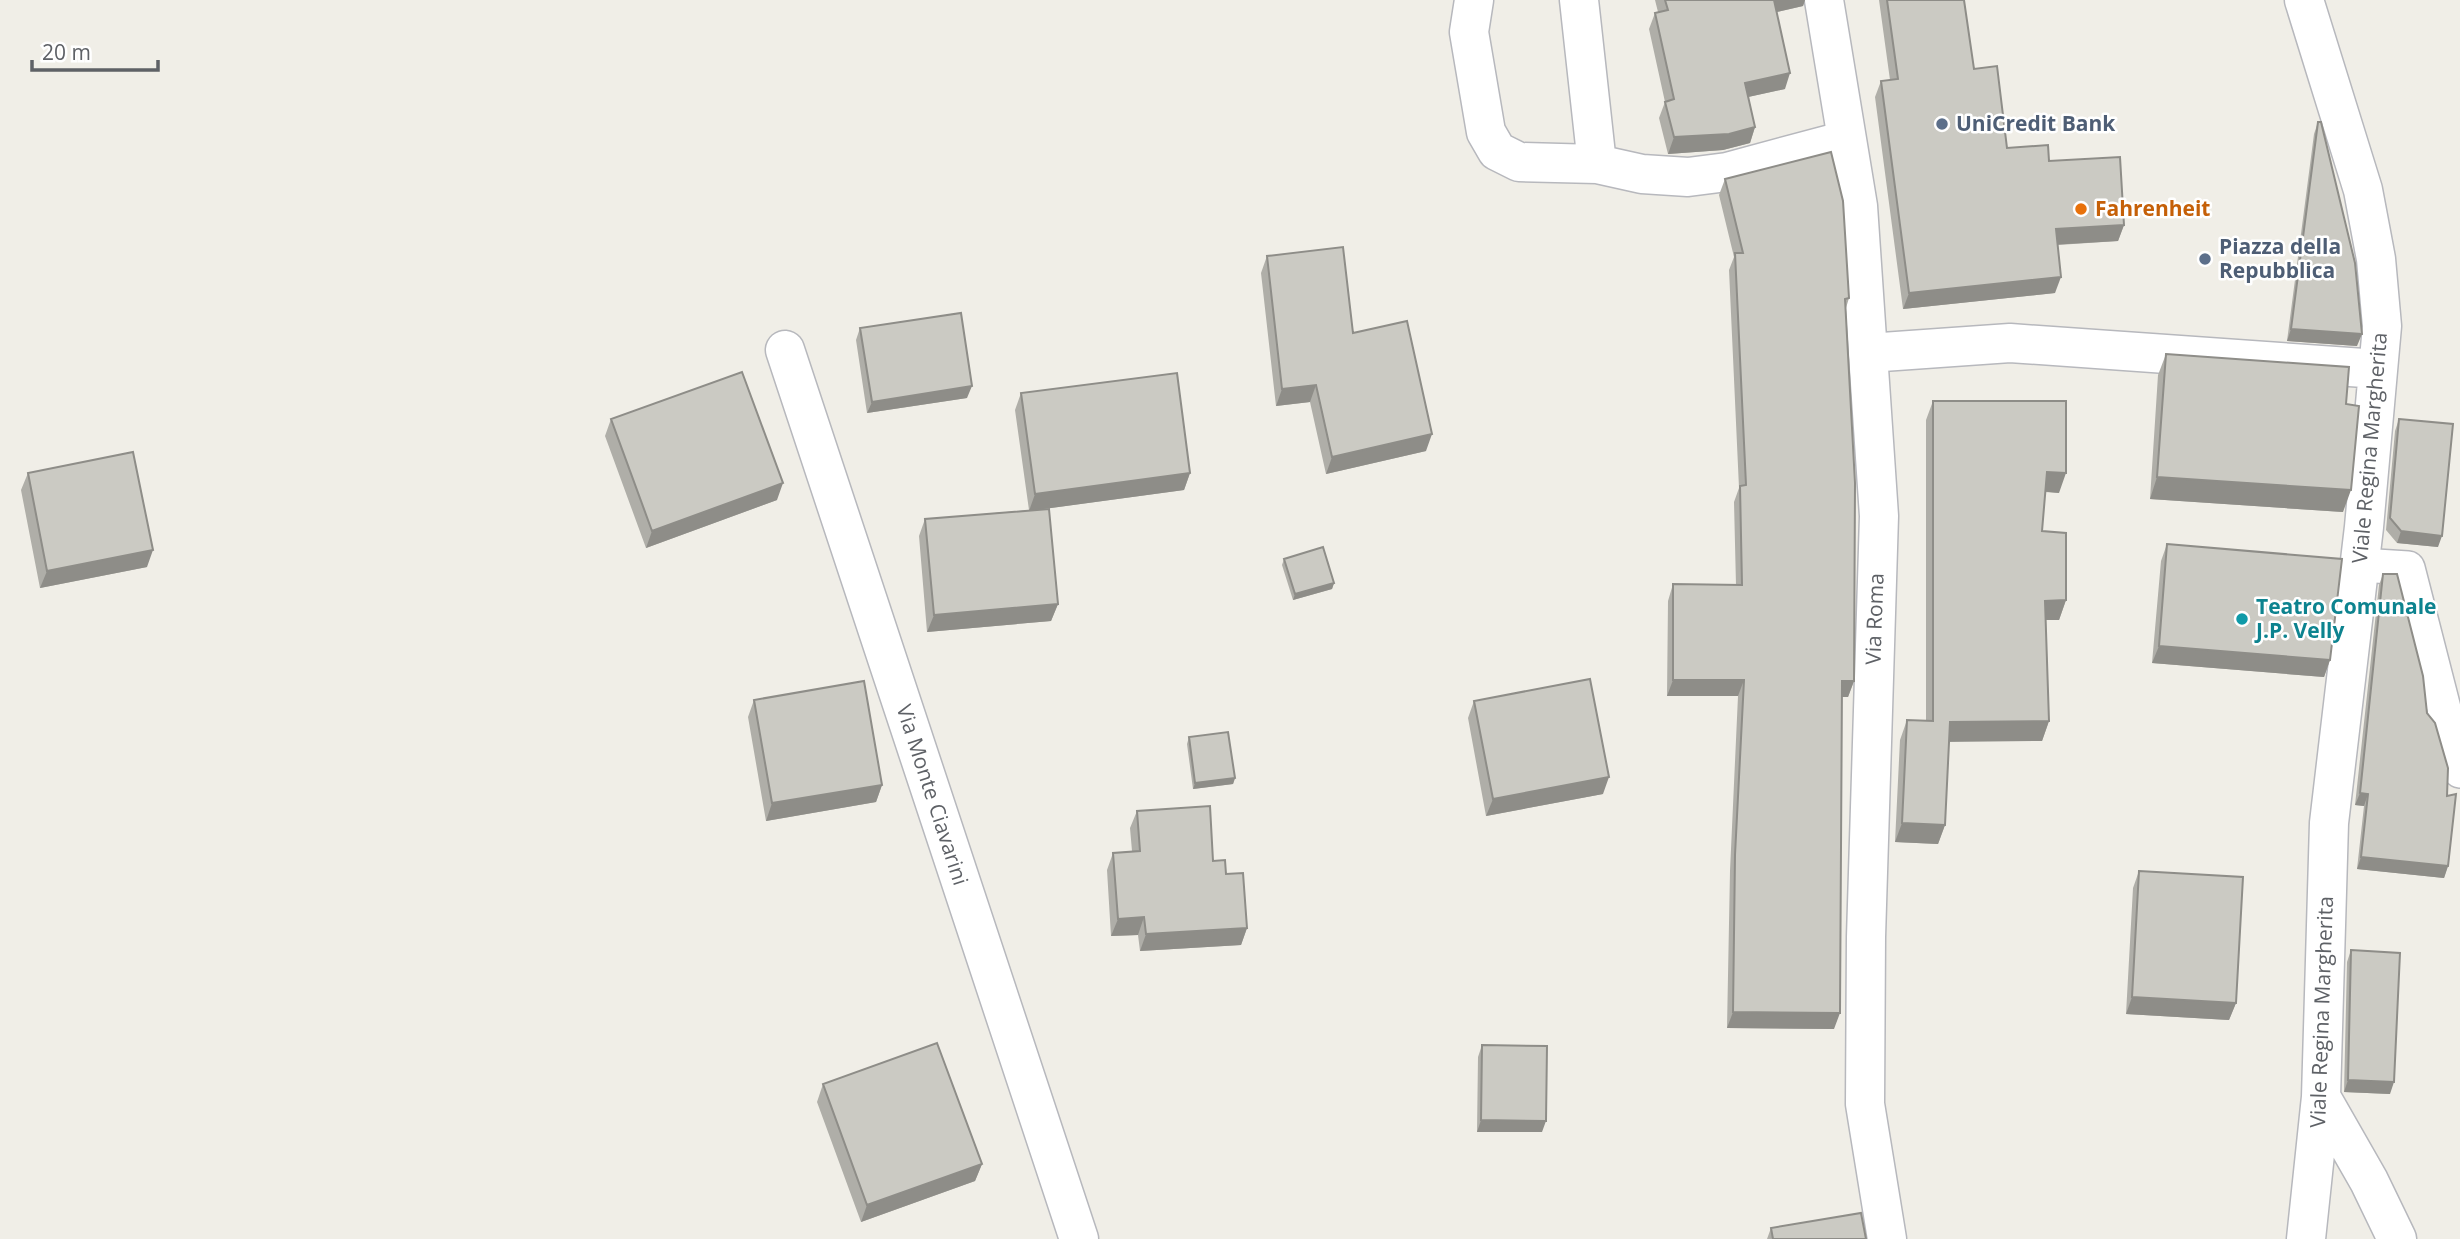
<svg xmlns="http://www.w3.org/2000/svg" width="2460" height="1239" viewBox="0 0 2460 1239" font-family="'Open Sans',sans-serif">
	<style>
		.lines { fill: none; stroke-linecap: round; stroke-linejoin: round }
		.pedestrian-casing { stroke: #b7b8bd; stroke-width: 36 }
		.minor-casing { stroke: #b7b8bd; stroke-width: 41 }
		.tertiary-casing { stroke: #b7b8bd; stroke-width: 41 }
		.pedestrian { stroke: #fff; stroke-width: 33 }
		.minor { stroke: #fff; stroke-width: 38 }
		.tertiary { stroke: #fff; stroke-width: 38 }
		.wall { fill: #afaea8 }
		.shaded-wall { fill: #8e8d88 }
		.building { fill: #cbcac3; stroke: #8e8d88; stroke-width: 2 }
		.service-dot { fill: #5c6f8a; stroke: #fff; stroke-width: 2.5 }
		.food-dot { fill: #e8710a; stroke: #fff; stroke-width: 2.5 }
		.culture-dot { fill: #0f9aa8; stroke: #fff; stroke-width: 2.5 }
		.labels { text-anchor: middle; stroke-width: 5; stroke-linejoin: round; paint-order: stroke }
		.service-label { font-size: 21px; font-weight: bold; fill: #4e5e75; stroke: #fff; text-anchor: start }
		.food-label { font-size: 21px; font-weight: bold; fill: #c56008; stroke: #fff; text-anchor: start }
		.street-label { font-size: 21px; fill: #5e6166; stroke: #fff }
		.culture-label { font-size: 21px; font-weight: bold; fill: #0d838f; stroke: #fff; text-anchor: start }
	</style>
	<rect width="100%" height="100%" fill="#f0eee7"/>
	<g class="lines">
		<defs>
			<path id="pedestrian" d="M2360,565l48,3 52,203"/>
			<path id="minor" d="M1474,0l-5,32 17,100 11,19 22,11 78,2 45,10 46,3 39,-5 119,-32
				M1579,0l18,164
				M2304,0l59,190 13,69 6,67 -18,201 -35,296 -8,274 -15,142
				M785,350l294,889
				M1868,353l142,-10 368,26
				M2321,1097l48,84 28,58"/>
			<path id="tertiary" d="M1824,0l34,206 21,310 -13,421 -1,167 22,135"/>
		</defs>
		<use href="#pedestrian" class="pedestrian-casing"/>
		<use href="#minor" class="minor-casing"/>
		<use href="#tertiary" class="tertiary-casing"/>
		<use href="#pedestrian" class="pedestrian"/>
		<use href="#minor" class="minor"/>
		<use href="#tertiary" class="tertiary"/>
	</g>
	<path class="wall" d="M1655,0h150l-2,6 -26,6 8,77 -37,8 7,30 -5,16 -27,7 -55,4 -9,-36 6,-16 -16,-73 6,-16 3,-1z
		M1879,0h85l10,69 33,79 42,13 75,64 -6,16 -60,4 -3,48 -152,16 -28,-212 6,-16 9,-1z
		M2318,122l39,224 -70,-5 27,-207z
		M1725,179l124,119 -3,10 8,373 -6,16h-6l-8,332 -107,-1 3,-157 8,-175h-71l1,-95 5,-17 63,1 -2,-83 5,-14 -10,-218 5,-13 -15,-62z
		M1267,256l86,77 73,118 -100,23 -16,-72 -34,4 -15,-133z
		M860,328l107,70 -100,15 -11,-73z
		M2166,354l180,50 -3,108 -193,-13 8,-124z
		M1021,393l169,80 -6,17 -148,20 22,94 -7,17 -124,11 -8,-96 6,-17 104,-9 -14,-100z
		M1933,401l126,92 -14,-1 -3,39 24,69 -7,20h-13l3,101 -7,20h-93l-4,84 -7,19 -43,-2 5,-102 7,-20 19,1v-301z
		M611,419l166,81 -131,48 -41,-112z
		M2399,419l39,128 -41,-4 -11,-13 9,-99z
		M28,473l119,94 -107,21 -19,-98z
		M2167,544l163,116 -6,17 -172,-14 9,-102z
		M1284,559l50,24 -2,6 -39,11 -11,-35z
		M2383,574l44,139 20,83 1,70 -4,12 -87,-9 7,-63 -9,-1 24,-220z
		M754,700l128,85 -6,17 -110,19 -18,-104z
		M1474,701l129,93 -117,22 -18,-98z
		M1189,737l46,41 -2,6 -40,5 -6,-45z
		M1137,811l76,50 13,13 21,54 -6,17 -101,6 -2,-16 -27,1 -4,-66 6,-17 19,-2 -2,-23z
		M2139,871l97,132 -7,17 -103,-6 7,-126z
		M2351,950l39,144 -46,-2 3,-130z
		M1482,1045l60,87h-65l1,-75z
		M823,1084l159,80 -7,17 -114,41 -44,-120z
		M1771,1228l95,11h-99z"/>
	<path class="shaded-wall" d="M1773,0h32l-2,6 -35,8z
		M1790,73l-5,16 -46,10 6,-16z
		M1755,127l-5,16 -27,7 -55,4 6,-17z
		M2124,225l-6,16 -68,4 6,-16z
		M2061,277l-6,16 -152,16 6,-16z
		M2291,329l71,5 -5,12 -70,-5z
		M1316,385l-6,17 -34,4 6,-17z
		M972,386l-5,12 -100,15 5,-11z
		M1432,434l-6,17 -100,23 6,-17z
		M2047,472l19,1 -7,20 -20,-2z
		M1190,473l-6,17 -155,21 6,-17z
		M2157,477l194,13 -8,22 -193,-13z
		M783,483l-6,17 -131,48 6,-17z
		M2401,531l41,5 -4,11 -41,-4z
		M153,550l-6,17 -107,21 7,-17z
		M1334,583l-2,6 -39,11 2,-6z
		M2066,600l-7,20h-21l7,-19z
		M1058,604l-7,17 -124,11 7,-17z
		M2159,646l171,14 -6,17 -172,-14z
		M1673,680h71l-6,16h-71z
		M1842,681h12l-6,16h-12z
		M2049,721l-7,20 -100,1 8,-20z
		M1609,777l-6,17 -117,22 7,-17z
		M1235,778l-2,6 -40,5 2,-6z
		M882,785l-6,17 -110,19 6,-18z
		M2360,793l8,1 -4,12 -9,-1z
		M1902,823l43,2 -7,19 -43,-2z
		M2361,857l87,9 -4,12 -87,-9z
		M1144,917l-6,18 -27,1 7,-17z
		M1247,928l-6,17 -101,6 6,-17z
		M2132,997l104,6 -7,17 -103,-6z
		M1733,1012l107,1 -6,16 -107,-1z
		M2348,1080l46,2 -4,12 -46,-2z
		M1481,1120l65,1 -4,11h-65z
		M982,1164l-7,17 -114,41 6,-17z"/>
	<path class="building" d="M1665,0h109l16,73 -45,10 10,44 -26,7 -55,3 -9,-35 9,-3 -19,-86 13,-3z
		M1887,0h77l10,69 23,-3 10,82 41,-3 1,16 71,-4 4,68 -68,4 5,48 -152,16 -28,-212 17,-2z
		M2318,122h3l34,141 7,71 -71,-5z
		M1831,152l12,49 6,97 -4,1 10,184 -1,198h-12l-2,332 -107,-1 2,-157 9,-175h-71v-96l69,1 -2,-99 6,-1 -11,-232h8l-18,-74z
		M1343,247l10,86 54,-12 25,113 -100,23 -16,-72 -34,4 -15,-133z
		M961,313l11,73 -100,16 -12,-74z
		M2166,354l183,13 -3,37 13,2 -8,84 -194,-13z
		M742,372l41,111 -131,48 -41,-112z
		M1177,373l13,100 -155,21 -14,-101z
		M1933,401h133v72l-19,-1 -5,59 24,2v67l-21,1 4,120 -99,1 -5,103 -43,-2 5,-103 26,1z
		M2399,419l54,5 -11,112 -41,-5 -11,-13z
		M133,452l20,98 -106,21 -19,-98z
		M1049,509l9,95 -124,11 -9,-96z
		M2167,544l175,15 -12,101 -171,-14z
		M1323,547l11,36 -39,11 -11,-35z
		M2383,574h14l26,102 4,37 8,10 13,45 -1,28 9,-2 -8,72 -87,-9 7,-63 -8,-1z
		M1590,679l19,98 -116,22 -19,-98z
		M864,681l18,104 -110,18 -18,-103z
		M1228,732l7,46 -40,5 -6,-46z
		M1210,806l3,55 12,-1 1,14 17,-1 4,55 -101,6 -2,-17 -26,2 -5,-66 27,-2 -3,-40z
		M2139,871l104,6 -7,126 -104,-6z
		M2351,950l49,3 -6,129 -46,-2z
		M937,1043l45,121 -115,41 -44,-121z
		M1482,1045l65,1 -1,75 -65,-1z
		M1861,1213l5,26h-93l-2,-11z"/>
	<g class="service-dot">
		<circle cx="1942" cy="124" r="7"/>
		<circle cx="2205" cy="259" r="7"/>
	</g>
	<circle class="food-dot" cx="2081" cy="209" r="7"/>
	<circle class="culture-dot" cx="2242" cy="619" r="7"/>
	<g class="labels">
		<g class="service-label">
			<text x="1956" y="131">UniCredit Bank</text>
			<text x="2219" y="254">Piazza della<tspan x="2219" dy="24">Repubblica</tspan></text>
		</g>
		<g class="food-label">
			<text x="2095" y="216">Fahrenheit</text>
		</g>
		<g class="street-label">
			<text transform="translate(2370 448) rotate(-85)" y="7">Viale Regina Margherita</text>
			<text transform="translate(1875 619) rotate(-88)" y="7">Via Roma</text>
			<text transform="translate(932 795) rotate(72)" y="7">Via Monte Ciavarini</text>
			<text transform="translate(2322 1012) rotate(-88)" y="7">Viale Regina Margherita</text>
		</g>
		<g class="culture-label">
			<text x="2256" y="614">Teatro Comunale<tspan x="2256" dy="24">J.P. Velly</tspan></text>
		</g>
	</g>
	<path d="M32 60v10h126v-10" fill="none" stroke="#5e6166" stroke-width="3.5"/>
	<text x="42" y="60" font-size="21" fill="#5e6166" stroke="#ffffff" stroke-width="5" paint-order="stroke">20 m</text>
</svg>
